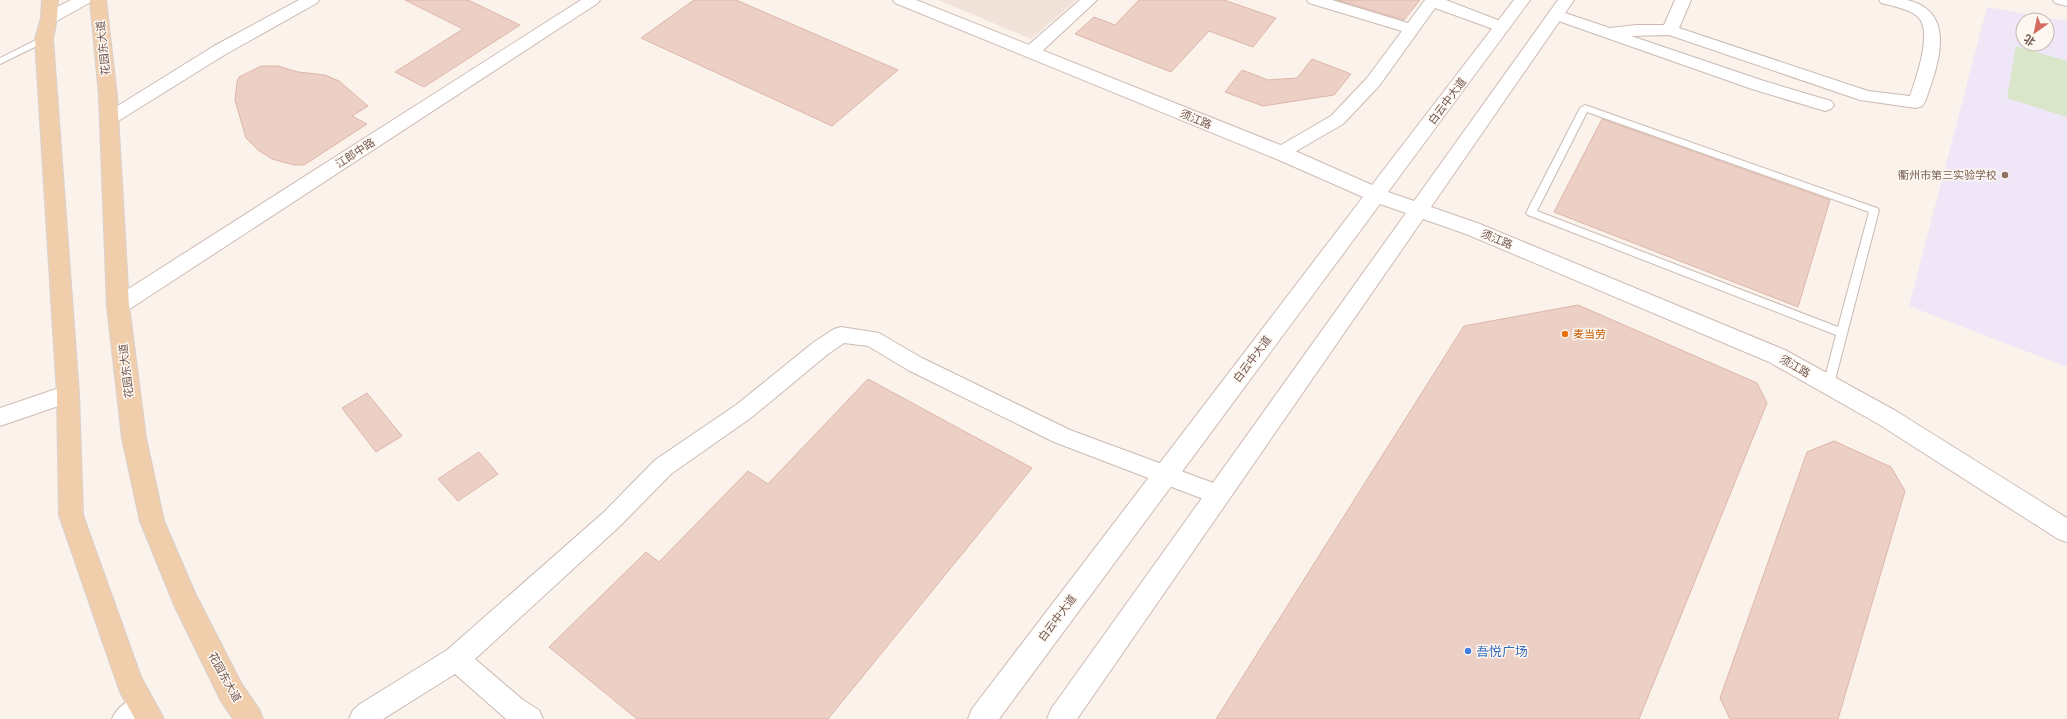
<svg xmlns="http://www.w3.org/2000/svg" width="2067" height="719" viewBox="0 0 2067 719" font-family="'DM Sans','Noto Sans SC',sans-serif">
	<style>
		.residential { fill: #f1e3da }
		.education { fill: #efe7f7; fill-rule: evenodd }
		.green { fill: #d9e6ca }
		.building { fill: #ecd0c6; stroke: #ddb6a8 }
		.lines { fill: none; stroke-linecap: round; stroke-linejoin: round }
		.lane-casing { stroke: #cbbab2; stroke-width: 2 }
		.street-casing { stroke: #cbbab2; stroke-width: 2 }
		.secondary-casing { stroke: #cfbbb3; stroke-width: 2 }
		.primary-casing { stroke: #d8d0ce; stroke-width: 2 }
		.lane { fill: #fff; fill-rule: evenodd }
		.street { fill: #fff; fill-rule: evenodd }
		.secondary { fill: #fff; fill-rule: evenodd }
		.primary { fill: #f0ceac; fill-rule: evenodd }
		.education-dot { fill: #8d6e63; stroke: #fdf7f1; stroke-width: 1.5 }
		.food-dot { fill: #e8710a; stroke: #fdf7f1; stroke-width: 1.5 }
		.shop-dot { fill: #3f7fe0; stroke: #fdf7f1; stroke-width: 1.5 }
		.labels { text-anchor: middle; stroke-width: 3; stroke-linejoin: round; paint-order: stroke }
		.street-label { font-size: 11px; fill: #725851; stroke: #fdf7f1 }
		.education-label { font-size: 11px; fill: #785e54; stroke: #fdf7f1; text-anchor: end }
		.food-label { font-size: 11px; fill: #c56008; stroke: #fdf7f1; text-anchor: start }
		.near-shop-label { font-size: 13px; fill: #366cbe; stroke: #fdf7f1; text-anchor: start }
	</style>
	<rect width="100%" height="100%" fill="#faf2eb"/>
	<path class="residential" d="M939,0h138l-46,39z"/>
	<path class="education" d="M1987,7l80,14v346l-158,-61zM2023,20h24v24h-24z"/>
	<path class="green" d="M2016,46l51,15v56l-60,-19z"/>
	<path class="building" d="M405,0h63l52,25 -96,62 -29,-15 68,-43z
		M694,0h42l162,70 -66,56 -191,-88z
		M1139,0h85l52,18 -23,29 -44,-16 -38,41 -96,-38 19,-17 21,8z
		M1337,0h83l-16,20z
		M1312,59l39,15 -17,21 -71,11 -38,-14 17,-22 26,10 29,-2z
		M261,66h17l20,6 27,3 14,6 29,25 -16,10 15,8 -63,41h-10l-22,-6 -14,-9 -12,-12 -11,-38 2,-18 2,-5z
		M1602,119l228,81 -32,107 -244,-95z
		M1578,305l179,78 10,20 -128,316h-423l248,-393z
		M868,379l164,89 -204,251h-191l-88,-72 97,-95 13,10 89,-91 20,13z
		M367,393l35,43 -26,16 -34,-44z
		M1834,441l57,26 14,24 -67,228h-108l-10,-21 87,-246z
		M479,452l19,22 -40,27 -20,-22z"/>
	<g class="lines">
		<defs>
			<path id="lane" d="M44,36l4,3 -1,2 -47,23v-6z
				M1585,105l292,103 2,2 -46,178h-8l-2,-3 13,-50 -308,-120 -2,-2 54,-105zM1587,112l282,100 -31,115 -301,-116z"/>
			<path id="street" d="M299,0h20l-2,3 -91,51 -111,69 -6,2 -6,-2 -3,-4 3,-4 111,-69z
				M1080,0h17l-60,56 -6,1 -6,-1 -2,-4 2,-4z
				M1307,0h25l76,23 17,-23h21l62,24 2,3 -2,3h-12l-61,-22 -56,78 -36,38 -57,33 -6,2 -6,-2 -3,-4 3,-4 57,-33 36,-38 35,-47 -93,-28z
				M1675,0h16l-12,28 189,63 42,5c6,-18 24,-66 7,-80 -10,-8 -25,-10 -36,-13l-2,-3c9,0 19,0 28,0 52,12 30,68 18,102l-3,4 -6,2 -56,-8 -191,-65 -38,1 133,45 67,20 3,4 -3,4 -6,2 -73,-22 -202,-71 -2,-3 2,-3 6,-2 54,18 26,-3h28z
				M841,327l38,6 43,25 148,72 157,58 3,7 -3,7 -8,3 -165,-63 -146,-72 -40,-24 -24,-3 -16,11 -76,63 -81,57 -51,52 -145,133 48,41 16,10 4,9h-37l-51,-45 -72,45h-34l4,-9 7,-6 87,-54 157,-138 51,-52 81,-55 78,-63 20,-13z
				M143,693l9,4 4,9 -4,9 -5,4h-35c5,-13 18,-20 31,-26z"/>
			<path id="secondary" d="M71,0h20l-2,3 -34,19 -6,1 -6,-1 -2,-4 2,-4z
				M581,0h19l-2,3 -473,309 -7,2 -7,-2 -4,-6 4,-6z
				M893,0h23l377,150 79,35 142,-185h16l-142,192 26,9 144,-201h16l-143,207 49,17 305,126 111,61 171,107v24l-9,-3 -178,-114 -111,-63 -303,-128 -43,-15 -346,500h-30l4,-10 355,-496 -26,-9 -381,515h-31l4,-10 391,-512 -84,-37 -384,-157z
				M2053,0h14v6l-12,-3z
				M68,385l8,3 3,6 -3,6 -76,26v-18z"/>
			<path id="primary" d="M42,0h16l-1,18 -4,21 26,355 4,121 58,162 23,42h-29l-15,-27 -61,-177 -2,-121 -22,-355 6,-21z
				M90,0h16l11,96 12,210 17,132 18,83 31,72 46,90 18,26 4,10h-30l-12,-18 -46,-94 -35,-86 -18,-83 -15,-132 -8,-210z"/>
		</defs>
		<use href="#lane" class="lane-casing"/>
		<use href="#street" class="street-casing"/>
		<use href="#secondary" class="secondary-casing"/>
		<use href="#primary" class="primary-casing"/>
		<use href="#lane" class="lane"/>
		<use href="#street" class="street"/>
		<use href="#secondary" class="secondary"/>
		<use href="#primary" class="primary"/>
	</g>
	<circle class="education-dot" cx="2005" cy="175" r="4"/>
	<circle class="food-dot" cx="1565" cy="334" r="4"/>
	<circle class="shop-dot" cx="1468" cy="651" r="4"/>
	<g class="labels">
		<g class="street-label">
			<text transform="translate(103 48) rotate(-96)" y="4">花园东大道</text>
			<text transform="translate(1447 101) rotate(-53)" y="4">白云中大道</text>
			<text transform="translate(1196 119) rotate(22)" y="4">须江路</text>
			<text transform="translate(355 153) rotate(-33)" y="4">江郎中路</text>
			<text transform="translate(1497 239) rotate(22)" y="4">须江路</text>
			<text transform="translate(1252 359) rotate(-53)" y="4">白云中大道</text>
			<text transform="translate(1795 366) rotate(29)" y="4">须江路</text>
			<text transform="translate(126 371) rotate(-97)" y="4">花园东大道</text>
			<text transform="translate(1057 618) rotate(-53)" y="4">白云中大道</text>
			<text transform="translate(225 677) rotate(61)" y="4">花园东大道</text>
		</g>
		<g class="education-label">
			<text x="1997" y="179">衢州市第三实验学校</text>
		</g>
		<g class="food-label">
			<text x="1573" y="338">麦当劳</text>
		</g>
		<g class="near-shop-label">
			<text x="1476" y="656">吾悦广场</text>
		</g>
	</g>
	<g transform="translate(2035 32) rotate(213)"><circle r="19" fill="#fdf7f1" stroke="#c5b7b1"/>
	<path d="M0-3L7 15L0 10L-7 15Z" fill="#d46b60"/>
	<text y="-6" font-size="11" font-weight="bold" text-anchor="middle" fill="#725851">北</text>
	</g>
</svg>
